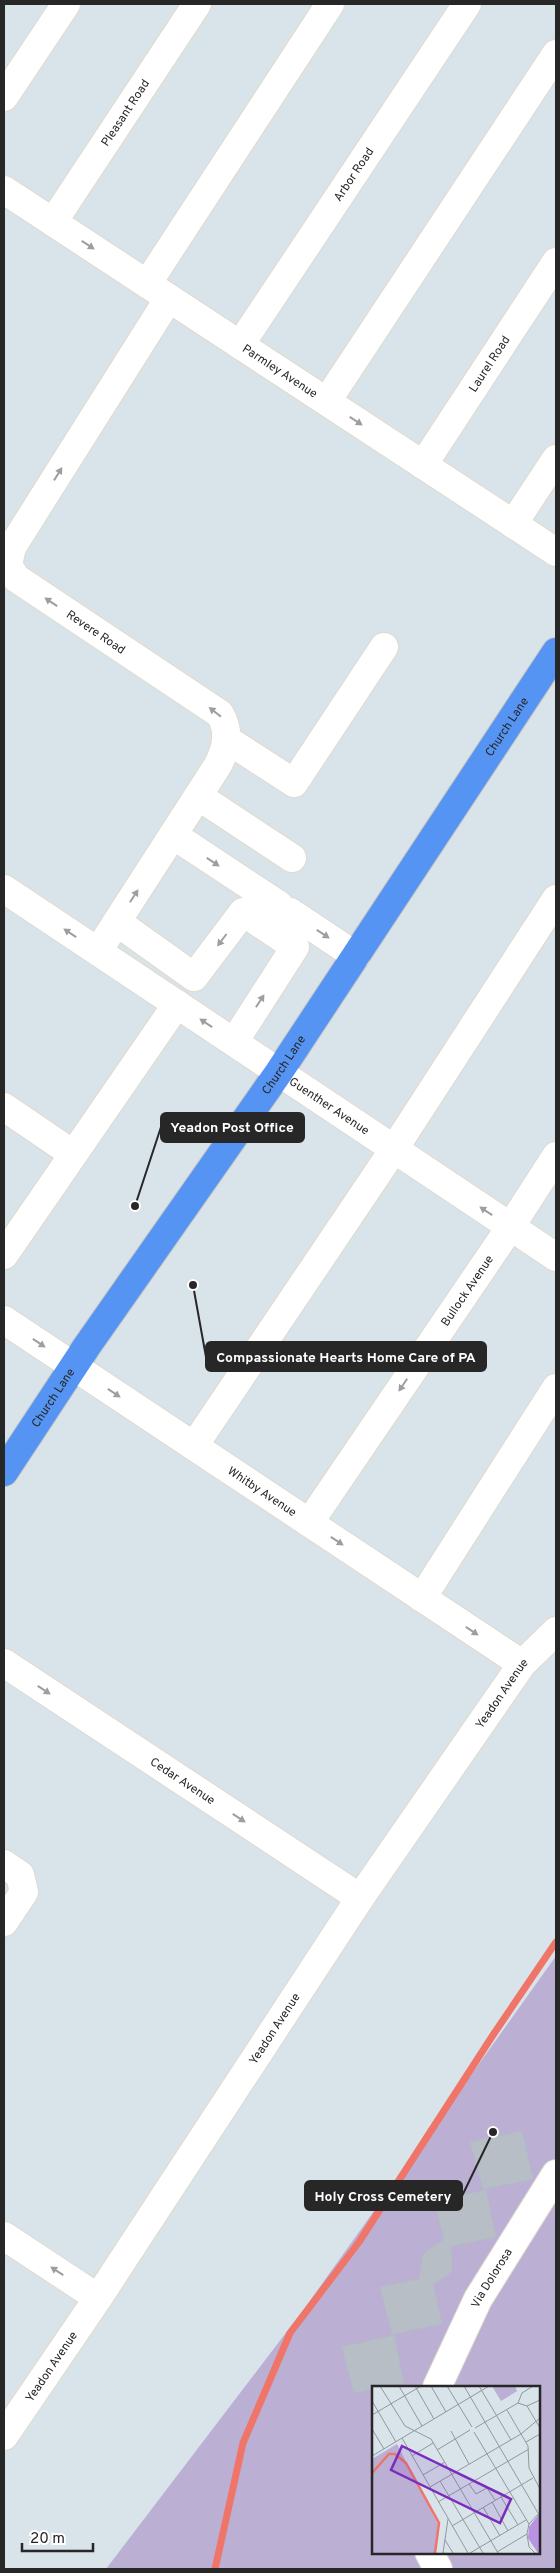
<svg xmlns="http://www.w3.org/2000/svg" width="560" height="2573" viewBox="0 0 560 2573" font-family="Overpass,sans-serif">
	<style>
		.cemetery { fill: #bcafd4; fill-rule: evenodd }
		.lines { fill: none; stroke-linecap: round; stroke-linejoin: round }
		.stream { stroke: #ef7568; stroke-width: 7 }
		.building { fill: #b8bec5; stroke: #b2bcc5 }
		.minor-casing { stroke: #e1dacd; stroke-width: 30 }
		.major-casing { stroke: #c3c3c3; stroke-width: 30 }
		.minor { stroke: #fff; stroke-width: 28 }
		.major { stroke: #5594f2; stroke-width: 28 }
		.oneway { fill: #9e9e9e }
		.labels { text-anchor: middle; stroke-width: 5; stroke-linejoin: round; paint-order: stroke }
		.street-label { font-size: 12px; fill: #272727; stroke: #fff }
		.inset-river { fill: none; stroke: #ef7568; stroke-width: 2.5 }
		.inset-road { fill: none; stroke: #91989c; stroke-width: 1 }
		.view { fill: #7b2cbf; fill-opacity: 0.15; stroke: #7b2cbf; stroke-width: 2.5 }
		.inset-edge { fill: none; stroke: #272727; stroke-width: 2.5 }
		.leader { fill: none; stroke: #272727; stroke-width: 2 }
		.callout-dot { fill: #272727; stroke: #fff; stroke-width: 2 }
		.callout { fill: #272727; stroke: #272727; stroke-width: 2 }
		.callout-label { font-size: 14px; text-anchor: middle; font-weight: bold; fill: #fff }
	</style>
	<rect width="100%" height="100%" fill="#d8e3ea"/>
	<path class="cemetery" d="M556,1956v613h-450l198,-260zM374,2387h165v165h-165z"/>
	<g class="lines">
		<path class="stream" d="M215,2569l28,-126 47,-110 69,-91 134,-207 63,-93"/>
	</g>
	<path class="building" d="M522,2131l11,48 -50,10 -13,-47z
		M486,2190l10,47 -45,9 1,24 -4,5 -15,9 9,40 -50,10 -12,-47 39,-8 4,-25 21,-15 -10,-38z
		M394,2335l10,48 -30,4v2l-20,4 -12,-46z"/>
	<g class="lines">
		<defs>
			<g id="minor">
				<path d="M4,97l62,-93"/>
				<path id="s1" d="M4,190l552,362"/>
				<path id="s2" d="M53,222l144,-218"/>
				<path d="M147,284l183,-280"/>
				<path id="s3" d="M240,345l227,-341"/>
				<path d="M327,401l229,-347"/>
				<path id="s4" d="M423,465l133,-203"/>
				<path d="M513,524l43,-65"/>
				<path d="M226,739l68,44 90,-136"/>
				<path d="M198,796l94,62"/>
				<path d="M173,835l106,70"/>
				<path id="s5" d="M4,889l552,368"/>
				<path d="M290,912l66,44"/>
				<path d="M117,922l77,55 49,-65 52,35 -61,95"/>
				<path d="M98,951l120,-186c9,-18 12,-34 2,-51l-204,-136 -8,-13 4,-18 157,-249"/>
				<path d="M4,1107l69,47"/>
				<path d="M4,1255l173,-251"/>
				<path id="s6" d="M4,1320l518,344"/>
				<path d="M194,1446l200,-297 162,-250"/>
				<path id="s7" d="M309,1523l202,-297 45,-70"/>
				<path d="M422,1598l134,-210"/>
				<path id="s8" d="M4,1663l356,235"/>
				<path d="M4,1864l16,11 4,17 -20,30"/>
				<path d="M4,2236l94,62"/>
				<path id="s9" d="M437,2387l41,-88 78,-125"/>
				<path id="s10" d="M4,2436l94,-138 262,-400 162,-234 34,-33"/>
				<path d="M429,2552l9,17"/>
			</g>
			<g id="major">
				<path id="s11" d="M4,1472l83,-126 192,-274 277,-420"/>
			</g>
		</defs>
		<use href="#minor" class="minor-casing"/>
		<use href="#major" class="major-casing"/>
		<use href="#minor" class="minor"/>
		<use href="#major" class="major"/>
	</g>
	<defs><path id="oneway-solid" d="M-6-.8H1V-3.2L6.5 0L1 3.2V.8H-6Z" transform="scale(1.25)"/></defs>
	<g class="oneway">
		<use href="#oneway-solid" transform="translate(88 245) rotate(33)"/>
		<use href="#oneway-solid" transform="translate(356 421) rotate(33)"/>
		<use href="#oneway-solid" transform="translate(58 474) rotate(-58)"/>
		<use href="#oneway-solid" transform="translate(51 602) rotate(-146)"/>
		<use href="#oneway-solid" transform="translate(215 712) rotate(-142)"/>
		<use href="#oneway-solid" transform="translate(213 862) rotate(33)"/>
		<use href="#oneway-solid" transform="translate(134 896) rotate(-57)"/>
		<use href="#oneway-solid" transform="translate(70 933) rotate(-146)"/>
		<use href="#oneway-solid" transform="translate(323 934) rotate(33)"/>
		<use href="#oneway-solid" transform="translate(222 940) rotate(127)"/>
		<use href="#oneway-solid" transform="translate(260 1001) rotate(-57)"/>
		<use href="#oneway-solid" transform="translate(206 1023) rotate(-146)"/>
		<use href="#oneway-solid" transform="translate(486 1211) rotate(-146)"/>
		<use href="#oneway-solid" transform="translate(39 1343) rotate(34)"/>
		<use href="#oneway-solid" transform="translate(403 1385) rotate(124)"/>
		<use href="#oneway-solid" transform="translate(114 1393) rotate(34)"/>
		<use href="#oneway-solid" transform="translate(337 1541) rotate(34)"/>
		<use href="#oneway-solid" transform="translate(472 1631) rotate(34)"/>
		<use href="#oneway-solid" transform="translate(44 1690) rotate(33)"/>
		<use href="#oneway-solid" transform="translate(239 1818) rotate(33)"/>
		<use href="#oneway-solid" transform="translate(57 2271) rotate(-147)"/>
	</g>
	<g class="labels">
		<g class="street-label">
			<text dy="4" stroke="none"><textPath href="#s2" startOffset="131">Pleasant Road</textPath></text>
			<text dy="4" stroke="none"><textPath href="#s3" startOffset="205">Arbor Road</textPath></text>
			<text dy="4" stroke="none"><textPath href="#s4" startOffset="121">Laurel Road</textPath></text>
			<text dy="4" stroke="none"><textPath href="#s1" startOffset="330">Parmley Avenue</textPath></text>
			<text transform="translate(96 632) rotate(34)" y="4">Revere Road</text>
			<text dy="4" stroke="none"><textPath href="#s11" startOffset="899">Church Lane</textPath></text>
			<text dy="4" stroke="none"><textPath href="#s11" startOffset="494">Church Lane</textPath></text>
			<text dy="4" stroke="none"><textPath href="#s5" startOffset="391">Guenther Avenue</textPath></text>
			<text dy="4" stroke="none"><textPath href="#s7" startOffset="281">Bullock Avenue</textPath></text>
			<text dy="4" stroke="none"><textPath href="#s11" startOffset="89">Church Lane</textPath></text>
			<text dy="4" stroke="none"><textPath href="#s6" startOffset="310">Whitby Avenue</textPath></text>
			<text dy="4" stroke="none"><textPath href="#s10" startOffset="894">Yeadon Avenue</textPath></text>
			<text dy="4" stroke="none"><textPath href="#s8" startOffset="214">Cedar Avenue</textPath></text>
			<text dy="4" stroke="none"><textPath href="#s10" startOffset="489">Yeadon Avenue</textPath></text>
			<text dy="4" stroke="none"><textPath href="#s9" startOffset="122">Via Dolorosa</textPath></text>
			<text dy="4" stroke="none"><textPath href="#s10" startOffset="84">Yeadon Avenue</textPath></text>
		</g>
	</g>
	<g transform="translate(372 2386)">
		<rect width="168" height="168" fill="#d8e3ea"/>
		<path d="M167,128v39h-1l-10,-15 1,-11z" fill="#ba92e2"/>
		<path d="M120,0h23l2,5 -16,10zM25,58l41,80 -3,29h-63v-94z" fill="#bcafd4"/>
		<path class="inset-river" d="M0,87l17,-19h6l11,9 33,60 -4,30"/>
		<path class="inset-road" d="M8,0l25,40 26,13 67,114M27,0l23,40M43,0l19,33M59,0l15,26M75,0l25,41M92,0l74,127M107,0l32,54M0,15l24,41M146,17l9,3 13,-6M146,17l4,-10 11,-7M155,20l13,22M135,24l21,36 1,22 11,21M0,29l49,-29M103,42l43,-25M0,43l12,20M79,45l18,33M102,46l55,92M30,52l66,115M154,56l14,-8M65,64l33,-20M0,70l117,-70M40,70l21,-13M51,89l22,-13M68,95l43,72M97,98l7,10 11,-6 8,12M58,101l91,-53 19,-16M129,111l17,28M66,116l91,-53M120,116l16,29M111,121l17,29M80,140l81,-48M73,154l8,13M125,166l30,-18M71,167l5,-34M98,167l56,-33M163,167l-6,-6 -2,-13 2,-10 11,-12"/>
		<path class="view" d="M30,60l109,53 -11,24 -109,-53z"/>
		<rect width="168" height="168" class="inset-edge"/>
	</g>
	<path class="leader" d="M135 1206L161 1127M193 1285L206 1357M493 2132L462 2196"/>
	<g class="callout-dot">
		<circle cx="135" cy="1206" r="5"/>
		<circle cx="193" cy="1285" r="5"/>
		<circle cx="493" cy="2132" r="5"/>
	</g>
	<g class="callout">
		<rect x="161" y="1113" width="143" height="29" rx="5"/>
		<rect x="206" y="1342" width="280" height="29" rx="5"/>
		<rect x="305" y="2181" width="157" height="29" rx="5"/>
	</g>
	<g class="callout-label">
		<text x="232" y="1132">Yeadon Post Office</text>
		<text x="346" y="1362">Compassionate Hearts Home Care of PA</text>
		<text x="383" y="2201">Holy Cross Cemetery</text>
	</g>
	<rect width="560" height="2573" fill="none" stroke="#272727" stroke-width="10"/>
	<path d="M22 2543v8h71v-8" fill="none" stroke="#272727" stroke-width="2.5"/>
	<text x="30" y="2543" font-size="15" fill="#272727" stroke="#ffffff" stroke-width="4" paint-order="stroke">20 m</text>
</svg>
